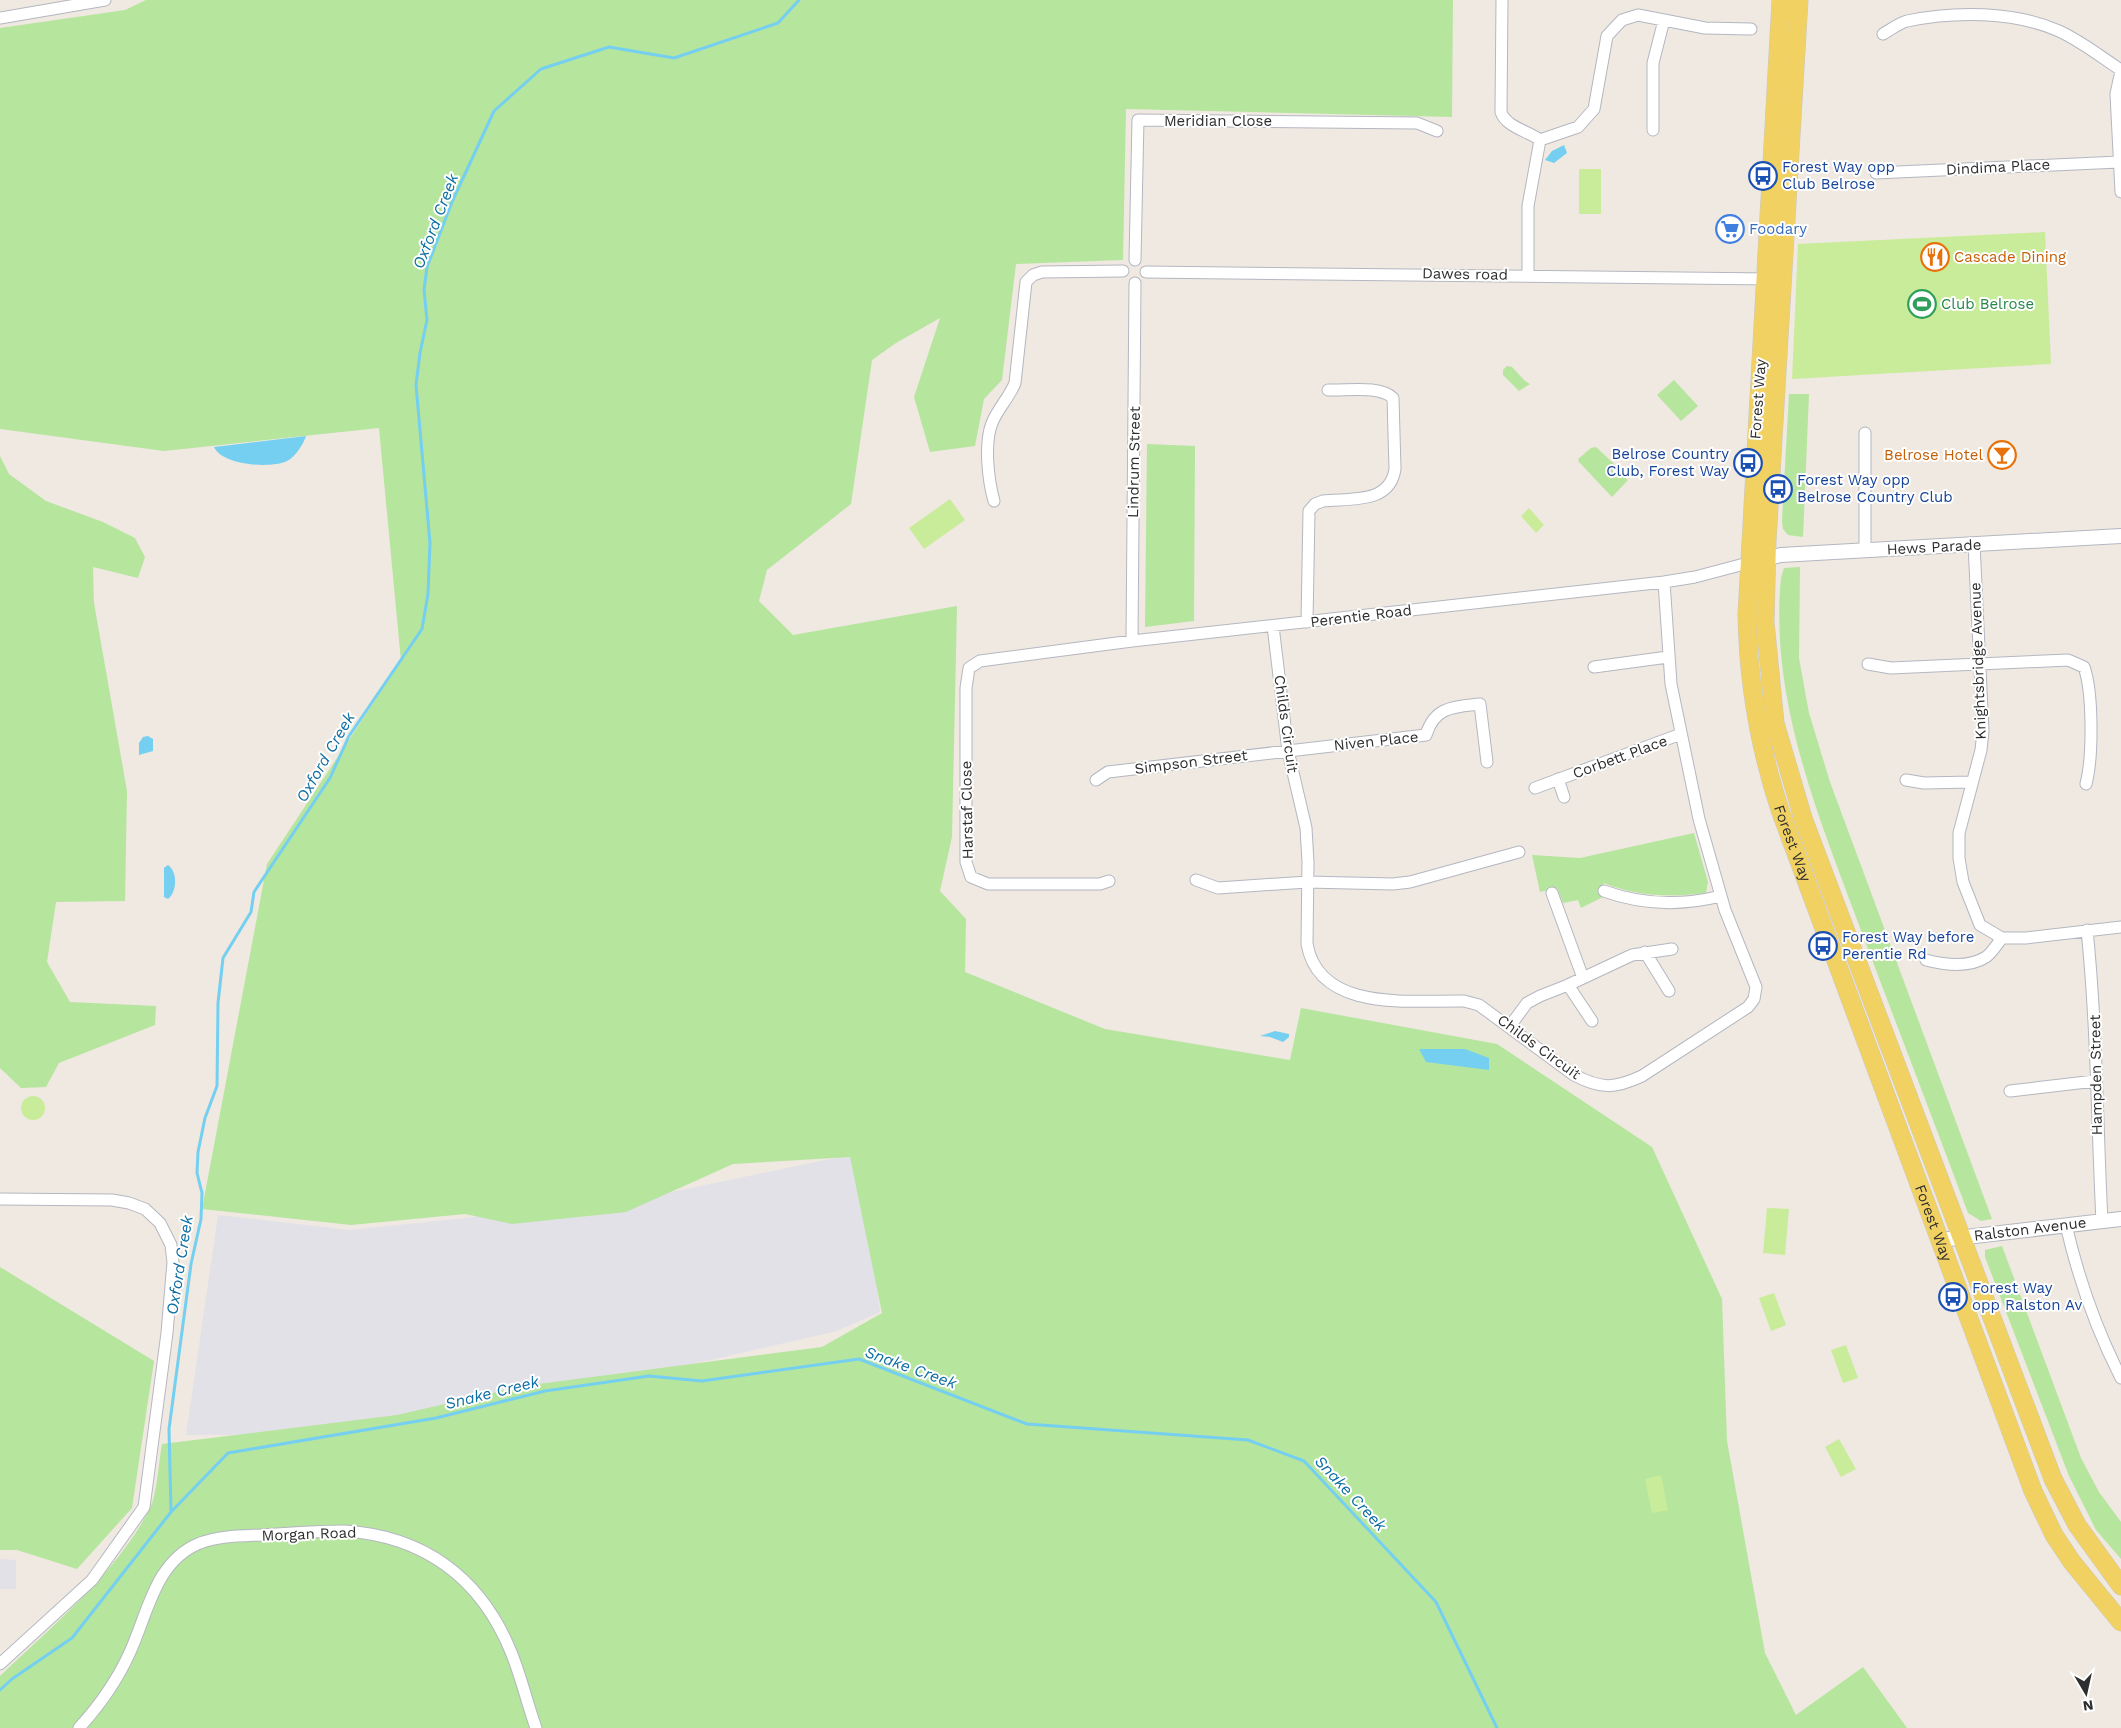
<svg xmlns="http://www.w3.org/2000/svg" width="2121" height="1728" viewBox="0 0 2121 1728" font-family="'Work Sans',sans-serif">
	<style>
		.industrial { fill: #e3e1e8 }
		.green { fill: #b6e59e }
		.pitch { fill: #c9ec9a }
		.water { fill: #75cff0 }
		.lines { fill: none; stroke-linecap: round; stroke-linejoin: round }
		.stream { stroke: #75cff0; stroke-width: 3 }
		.minor-casing { stroke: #b4b7c1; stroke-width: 13 }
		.tertiary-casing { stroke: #b4b7c1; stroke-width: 16 }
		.primary-casing { stroke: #c9c9c9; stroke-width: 19 }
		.minor { stroke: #fff; stroke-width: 11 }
		.tertiary { stroke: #fff; stroke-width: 14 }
		.primary { stroke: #f2d163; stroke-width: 18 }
		.labels { text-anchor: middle; stroke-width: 4; stroke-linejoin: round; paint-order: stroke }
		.street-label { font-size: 15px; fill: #2e2e2e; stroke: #fff }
		.transit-label { font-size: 15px; fill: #164399; stroke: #fff; text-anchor: start }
		.shop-label { font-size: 15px; fill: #366cbe; stroke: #fff; text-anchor: start }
		.food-label { font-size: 15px; fill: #c56008; stroke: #fff; text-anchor: start }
		.leisure-label { font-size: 15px; fill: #27864d; stroke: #fff; text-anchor: start }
		.water-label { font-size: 16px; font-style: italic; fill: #0d6fa3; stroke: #fff }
	</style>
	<rect width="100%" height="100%" fill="#efe9e1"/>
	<path class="industrial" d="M854,1154l10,34 16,124 -43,19 -271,62 -157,41 -223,1 32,-220 132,15 278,-29z
		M0,1559l16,1v29h-16z"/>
	<path class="green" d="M146,0h1307l-1,117 -326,-8 -3,151 -107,4 -14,116 -18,19 -9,47 -45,6 -16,-55 26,-79 -44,25 -24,17 -21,144 -84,66 -8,31 34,34 164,-29 -5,231 -12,54 26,28 -1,53 140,57 185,31 11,-52 196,36 155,103 70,152 5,142 38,212 31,62 67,-48 44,61h-1907v-52c51,-49 118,-104 150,-168 7,-13 9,-48 12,-64l235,-29 126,-29 299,-39 60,-34 -32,-156 -117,7 -107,48 -114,12 -47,-10 -114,11 -149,-16 65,-345 134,-203 -22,-233 -215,23 -164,-22v-401l125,-18z
		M1507,366l5,1 13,14 5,3 -11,7 -16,-16v-5z
		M1674,380l24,26 -17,15 -24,-26z
		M1789,394h20l-6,143 -15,-2 -5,-6 -1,-8z
		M1147,444l48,2 -1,175 -49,6z
		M1596,447l30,28 -2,2 4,3 -16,17 -33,-35 -1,-3 13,-11z
		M0,456l9,18 37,27 57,21 32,16 10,19 -7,21 -45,-11 1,36 33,188 -2,110 -69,1 -9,60 23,40 86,4 -1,19 -96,38 -13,24 -25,1 -21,-20z
		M1800,567l-1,91 10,55 21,69 162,437 -11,2 -13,-8c-35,-94 -71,-187 -106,-280 -42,-113 -93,-232 -81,-355l3,-10z
		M1694,833l14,49 -2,11c-37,4 -67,4 -102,-10l-4,11 3,3 -22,11 -3,-8 -15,3 -6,-15 -17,4 -8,-37 48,3z
		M2002,1246l79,212 18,34 22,30v37l-25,-29 -27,-54 -84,-219v-7z
		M0,1267l154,94 -22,147 -55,61 -60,-19h-17z"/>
	<path class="pitch" d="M1579,169h22v45h-22z
		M2045,232l6,132 -259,15 6,-135z
		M950,499l15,21 -41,29 -15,-21z
		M1529,508l15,17 -8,8 -15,-17z
		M21 1108a12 12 0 1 1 24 0a12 12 0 1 1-24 0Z
		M1767,1208l22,1 -4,46 -22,-2z
		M1774,1293l12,32 -15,6 -12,-33z
		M1846,1345l12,33 -15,5 -12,-33z
		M1839,1439l17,30 -15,8 -16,-30z
		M1661,1475l7,35 -16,3 -7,-34z"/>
	<path class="water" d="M1564,145l3,8 -13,10 -9,-3 7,-9z
		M306,436c-3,9 -11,21 -19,25 -17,8 -65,4 -73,-14z
		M148,736l5,3v12l-14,4v-12l4,-6z
		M168,865c10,7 9,27 0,34l-4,-2v-29z
		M1275,1031l14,3v3l-6,5 -13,-5 -10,-1z
		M1419,1049h46l24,9v12l-63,-8z"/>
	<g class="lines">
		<path class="stream" d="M171,1512l57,-59 208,-35 109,-27 104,-15 53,5 157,-22 168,65 221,16 56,21 132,141 61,126
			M0,1690l12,-11 60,-41 99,-126 -2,-83 22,-165 10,-45 1,-26 -5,-20 1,-21 7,-34 12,-32 1,-83 5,-45 28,-46 3,-20 76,-114 19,-42 73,-107 6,-35 2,-51 -14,-158 4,-32 7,-33 -3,-30 3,-23 25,-65 42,-91 47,-42 68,-22 65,11 104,-35 21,-23"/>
		<defs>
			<path id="minor" d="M1502,0l-1,112c5,15 27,19 39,28l38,-13 16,-18 13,-73 15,-16 16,-5 67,13 46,1
				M0,18l105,-18
				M1883,34c7,-4 16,-11 24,-13 47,-10 107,-10 152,10 22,10 42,26 62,39
				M2121,71l-5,23 5,98
				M1653,130v-67l11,-43
				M1876,173l243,-11
				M1135,260l3,-140 279,3 20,8
				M1146,272l625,7
				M1528,275v-69l12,-66
				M1865,433v118
				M994,501c-6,-21 -10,-58 -2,-78 6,-15 17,-25 23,-40l11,-101 7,-7 9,-3 81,-1
				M1974,544l9,187 -2,19 -22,83v25l4,24 17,43 22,13h24l95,-11
				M1307,622l2,-111 6,-7 8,-3c28,-3 67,3 72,-32l-2,-71c-14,-13 -46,-7 -65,-8
				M1273,626l15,125 18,77 2,34 -1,82c12,69 105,56 157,57l15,4 95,70c27,14 40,14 68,1l106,-69 6,-8 2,-12 -31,-77 -26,-91 -28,-135 -7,-102
				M1132,641l3,-358
				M1868,664l23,4 177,-8 16,7c9,25 9,90 2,117
				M1594,667l74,-10
				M1558,779l6,18
				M1096,780l12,-8 318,-37c9,-29 28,-28 54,-31l7,58
				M1906,780l18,3 47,-1
				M1535,788l146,-54
				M1196,880l22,8 89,-6 86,2 17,-2 109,-30
				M1109,881l-9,3h-112l-17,-7 -5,-15v-174l3,-20 11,-7 152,-20 532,-59 31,-5 53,-14
				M1604,891c38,14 77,15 117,5
				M1552,893l31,85
				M2087,930c10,97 10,194 15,291
				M1645,952l24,39
				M1926,960c19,5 43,8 60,-3 6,-4 11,-13 16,-19
				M1568,985l24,36
				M1510,1026l17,-23 13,-7 28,-11 64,-30 40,-6
				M2010,1091l85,-10
				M0,1199l112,1 17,3 16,6 15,14 11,22 2,17 -6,71 -23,174 -52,73 -92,84
				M2066,1225c12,52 31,106 55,153
				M79,1728c20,-22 39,-49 51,-76 18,-39 25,-91 70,-109 19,-7 40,-7 61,-8 28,-2 55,-4 84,-4 79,5 136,47 166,121 10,24 16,51 25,76"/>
			<path id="tertiary" d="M1758,560l23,-5 340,-19
				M1940,1240l181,-21"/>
			<g id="primary">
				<path id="s1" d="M1781,0l-34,614c1,67 12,132 33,196l253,681 21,44 18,27 49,60"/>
				<path d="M1799,0l-32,541 -2,81 10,101 28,95 250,661 24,46 44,61"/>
			</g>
		</defs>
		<use href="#minor" class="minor-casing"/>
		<use href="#tertiary" class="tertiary-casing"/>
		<use href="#primary" class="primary-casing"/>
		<use href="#minor" class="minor"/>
		<use href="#tertiary" class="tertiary"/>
		<use href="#primary" class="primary"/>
	</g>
	<defs>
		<symbol id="bus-ring" viewBox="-11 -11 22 22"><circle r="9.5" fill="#fff" stroke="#1a4fb4" stroke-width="1.5"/><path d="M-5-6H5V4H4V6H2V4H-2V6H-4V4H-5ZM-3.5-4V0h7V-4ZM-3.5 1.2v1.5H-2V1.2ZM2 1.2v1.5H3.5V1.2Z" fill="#1a4fb4"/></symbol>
		<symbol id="supermarket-ring" viewBox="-11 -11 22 22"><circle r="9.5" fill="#fff" stroke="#3f7fe0" stroke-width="1.5"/><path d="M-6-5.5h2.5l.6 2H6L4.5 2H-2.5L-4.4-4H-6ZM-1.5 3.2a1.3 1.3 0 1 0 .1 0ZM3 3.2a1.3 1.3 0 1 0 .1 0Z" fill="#3f7fe0"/></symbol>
		<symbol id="restaurant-ring" viewBox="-11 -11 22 22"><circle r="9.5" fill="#fff" stroke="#e8710a" stroke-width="1.5"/><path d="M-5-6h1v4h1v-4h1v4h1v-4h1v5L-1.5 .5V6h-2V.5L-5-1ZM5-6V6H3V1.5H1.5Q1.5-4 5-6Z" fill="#e8710a"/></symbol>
		<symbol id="stadium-ring" viewBox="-11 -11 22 22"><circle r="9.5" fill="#fff" stroke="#2e9e5b" stroke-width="1.5"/><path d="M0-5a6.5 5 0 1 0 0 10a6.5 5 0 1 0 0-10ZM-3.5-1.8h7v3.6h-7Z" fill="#2e9e5b"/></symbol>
		<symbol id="bar-ring" viewBox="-11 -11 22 22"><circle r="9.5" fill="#fff" stroke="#e8710a" stroke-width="1.5"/><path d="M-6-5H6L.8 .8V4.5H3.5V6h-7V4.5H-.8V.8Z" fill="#e8710a"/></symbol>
	</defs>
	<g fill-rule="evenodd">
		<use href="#bus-ring" x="1747" y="160" width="32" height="32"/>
		<use href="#supermarket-ring" x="1714" y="213" width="32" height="32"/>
		<use href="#restaurant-ring" x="1919" y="241" width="32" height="32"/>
		<use href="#stadium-ring" x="1906" y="288" width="32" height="32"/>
		<use href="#bar-ring" x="1986" y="439" width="32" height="32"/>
		<use href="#bus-ring" x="1732" y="447" width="32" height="32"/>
		<use href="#bus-ring" x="1762" y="473" width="32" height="32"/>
		<use href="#bus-ring" x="1807" y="930" width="32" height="32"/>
		<use href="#bus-ring" x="1937" y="1281" width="32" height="32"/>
	</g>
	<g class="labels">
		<g class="street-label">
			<text x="1218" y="126">Meridian Close</text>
			<text transform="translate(1998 167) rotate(-3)" y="5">Dindima Place</text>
			<text transform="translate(1465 274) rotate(1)" y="5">Dawes road</text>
			<text transform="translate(1758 399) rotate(-86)" y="5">Forest Way</text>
			<text transform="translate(1134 462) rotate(-89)" y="5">Lindrum Street</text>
			<text transform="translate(1934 547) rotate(-3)" y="5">Hews Parade</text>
			<text transform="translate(1361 616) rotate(-7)" y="5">Perentie Road</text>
			<text transform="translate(1978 661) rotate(-92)" y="5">Knightsbridge Avenue</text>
			<text transform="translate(1286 724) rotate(82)" y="5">Childs Circuit</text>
			<text transform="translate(1376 741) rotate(-6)" y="5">Niven Place</text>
			<text transform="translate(1620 757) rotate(-20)" y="5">Corbett Place</text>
			<text transform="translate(1191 762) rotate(-7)" y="5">Simpson Street</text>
			<text transform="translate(967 810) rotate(-91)" y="5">Harstaf Close</text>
			<text dy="5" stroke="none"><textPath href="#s1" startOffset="850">Forest Way</textPath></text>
			<text transform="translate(1539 1047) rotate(36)" y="5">Childs Circuit</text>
			<text transform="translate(2096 1075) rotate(-91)" y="5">Hampden Street</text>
			<text dy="5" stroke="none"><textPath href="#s1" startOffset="1255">Forest Way</textPath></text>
			<text transform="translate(2030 1229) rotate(-7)" y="5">Ralston Avenue</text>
			<text transform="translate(309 1534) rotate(-2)" y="5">Morgan Road</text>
		</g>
		<g class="transit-label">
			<text x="1782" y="172">Forest Way opp<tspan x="1782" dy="17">Club Belrose</tspan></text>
			<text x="1729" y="459" text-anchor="end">Belrose Country<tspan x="1729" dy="17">Club, Forest Way</tspan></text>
			<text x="1797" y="485">Forest Way opp<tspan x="1797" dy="17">Belrose Country Club</tspan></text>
			<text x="1842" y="942">Forest Way before<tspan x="1842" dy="17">Perentie Rd</tspan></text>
			<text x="1972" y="1293">Forest Way<tspan x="1972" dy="17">opp Ralston Av</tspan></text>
		</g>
		<g class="shop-label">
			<text x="1749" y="234">Foodary</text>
		</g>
		<g class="food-label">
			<text x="1954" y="262">Cascade Dining</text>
			<text x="1983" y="460" text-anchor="end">Belrose Hotel</text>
		</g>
		<g class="leisure-label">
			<text x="1941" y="309">Club Belrose</text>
		</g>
		<g class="water-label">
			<text transform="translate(435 221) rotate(-69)" y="6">Oxford Creek</text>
			<text transform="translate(325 757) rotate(-60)" y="6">Oxford Creek</text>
			<text transform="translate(179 1265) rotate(-81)" y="6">Oxford Creek</text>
			<text transform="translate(911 1367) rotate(20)" y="6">Snake Creek</text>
			<text transform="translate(492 1392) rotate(-14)" y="6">Snake Creek</text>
			<text transform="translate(1351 1493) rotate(47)" y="6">Snake Creek</text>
		</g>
	</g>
	<g transform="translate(2086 1693) rotate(171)" stroke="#ffffff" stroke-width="4" paint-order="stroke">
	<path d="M0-4L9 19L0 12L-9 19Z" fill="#2e2e2e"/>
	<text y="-8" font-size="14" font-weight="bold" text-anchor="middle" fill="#2e2e2e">N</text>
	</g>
</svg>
